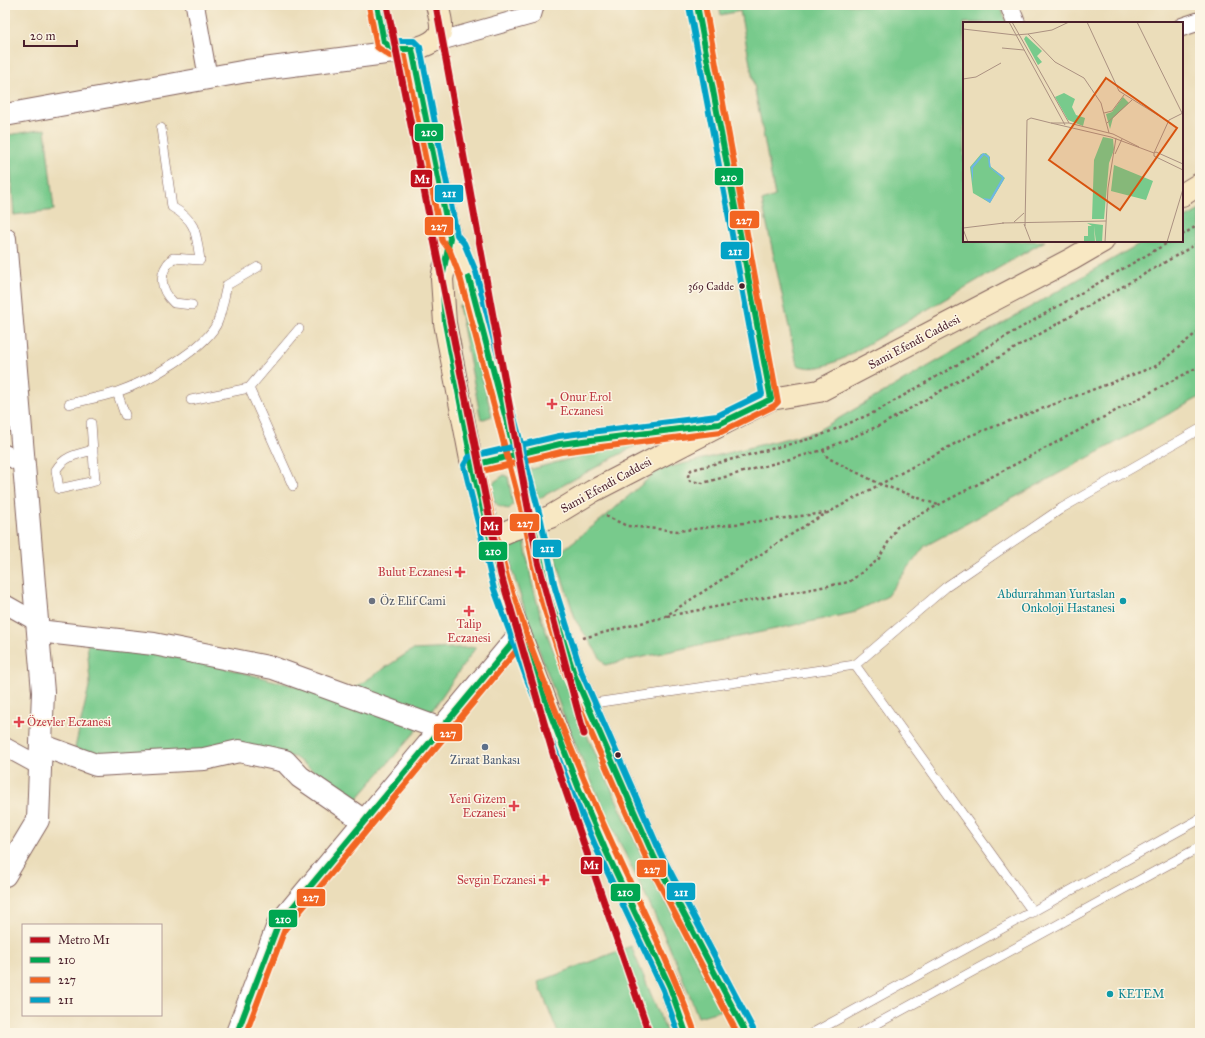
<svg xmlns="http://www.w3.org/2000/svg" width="1205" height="1038" viewBox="0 0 1205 1038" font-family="'IM FELL Great Primer',serif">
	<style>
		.green { fill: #78ca8c; stroke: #61745c }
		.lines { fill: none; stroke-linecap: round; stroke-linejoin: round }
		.service-casing { stroke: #82625d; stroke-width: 10 }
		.minor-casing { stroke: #82625d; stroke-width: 20 }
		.tertiary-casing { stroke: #82625d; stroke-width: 24 }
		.secondary-casing { stroke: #82625d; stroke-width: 24 }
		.path { stroke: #82625d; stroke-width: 2.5; stroke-dasharray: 3 3; stroke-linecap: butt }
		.service { stroke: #fff; stroke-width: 9 }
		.minor { stroke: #fff; stroke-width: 18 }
		.tertiary { stroke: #fff; stroke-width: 22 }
		.secondary { stroke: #f8e8c3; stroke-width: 22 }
		.bus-1-casing { stroke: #fcf5e5; stroke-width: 9 }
		.bus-2-casing { stroke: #fcf5e5; stroke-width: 9 }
		.bus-3-casing { stroke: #fcf5e5; stroke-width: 9 }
		.bus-1 { stroke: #00a651; stroke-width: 6 }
		.bus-2 { stroke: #f26522; stroke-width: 6 }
		.bus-3 { stroke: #04a2c6; stroke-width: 6 }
		.metro-1-casing { stroke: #fcf5e5; stroke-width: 10 }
		.metro-1 { stroke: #bf0e1c; stroke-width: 7 }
		.bus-dot { fill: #4a1f2b; stroke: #fcf5e5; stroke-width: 1.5 }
		.health-dot { fill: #e0444e; stroke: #fcf5e5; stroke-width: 1.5 }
		.worship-dot { fill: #6b7280; stroke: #fcf5e5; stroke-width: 1.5 }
		.culture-dot { fill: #0f9aa8; stroke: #fcf5e5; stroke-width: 1.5 }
		.service-dot { fill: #5c6f8a; stroke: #fcf5e5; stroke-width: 1.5 }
		.labels { text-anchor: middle; stroke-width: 3; stroke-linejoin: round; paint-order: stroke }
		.bus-label { font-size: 11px; fill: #4a1f2b; stroke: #fcf5e5; text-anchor: end }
		.street-label { font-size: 12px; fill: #4a1f2b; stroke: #fcf5e5 }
		.health-label { font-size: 12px; fill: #be3a42; stroke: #fcf5e5; text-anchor: end }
		.culture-label { font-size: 12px; fill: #0d838f; stroke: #fcf5e5; text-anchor: end }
		.worship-label { font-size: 12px; fill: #5b616d; stroke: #fcf5e5; text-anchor: start }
		.service-label { font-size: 12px; fill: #4e5e75; stroke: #fcf5e5 }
		.inset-road { fill: none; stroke: #ab9181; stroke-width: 1 }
		.view { fill: #d8530f; fill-opacity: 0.15; stroke: #d8530f; stroke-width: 2 }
		.inset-edge { fill: none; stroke: #4a1f2b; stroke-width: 2 }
		.line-badge { stroke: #fcf5e5; stroke-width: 1.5 }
		.badge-label { font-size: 11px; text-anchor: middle; font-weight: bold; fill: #fff }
	</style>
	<rect width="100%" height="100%" fill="#fcf5e5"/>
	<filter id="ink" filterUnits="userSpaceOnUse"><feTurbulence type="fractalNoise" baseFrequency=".025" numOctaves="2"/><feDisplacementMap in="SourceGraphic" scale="8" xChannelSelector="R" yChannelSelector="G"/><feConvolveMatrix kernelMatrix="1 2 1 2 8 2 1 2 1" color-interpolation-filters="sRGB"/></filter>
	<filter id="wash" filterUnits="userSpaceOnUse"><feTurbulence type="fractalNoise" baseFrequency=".012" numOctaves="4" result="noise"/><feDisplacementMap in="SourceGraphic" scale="16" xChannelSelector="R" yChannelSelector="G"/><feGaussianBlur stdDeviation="0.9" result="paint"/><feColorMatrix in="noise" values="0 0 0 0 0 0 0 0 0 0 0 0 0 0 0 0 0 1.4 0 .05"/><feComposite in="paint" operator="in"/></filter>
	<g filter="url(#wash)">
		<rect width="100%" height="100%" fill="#ebddba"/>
		<path class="green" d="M719,5h281l7,18h-43v218h81l-203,118c-17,7 -27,12 -45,6l-35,-164 13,-5 -35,-185 -19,4z
			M45,129l9,81 -40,5 -6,-80z
			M1200,210v187l-275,149 -39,51 -34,16 -247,52 -29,-44 -21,-65 51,-40 52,-46 159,-39 327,-190h38v-21z
			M459,305l5,1 28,110 -11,4z
			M634,442l1,4 -99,54 -8,-30z
			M504,475l4,2 5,28 -4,4c-16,-2 -19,-12 -15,-27z
			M524,538l8,45 10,38 39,101 57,125 84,163 -24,7c-25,-69 -59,-133 -90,-199 -41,-88 -76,-181 -104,-274z
			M87,642l99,16 148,38 13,-3 65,-43 64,-3 -52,75 -68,78 -62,-43 -97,-6 -96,7 -26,-10 15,-66z
			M631,946l36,87h-109l-20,-51z"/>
	</g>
	<g filter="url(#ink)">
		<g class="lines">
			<defs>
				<path id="service" d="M161,128l11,79c25,14 24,26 28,53l-27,-2c-15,14 -14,31 1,45l18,2
					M249,388l44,98
					M117,392l8,23
					M191,400l58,-12 50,-59
					M69,404c16,-4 33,-7 48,-12 27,-9 91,-44 101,-71 4,-11 6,-24 9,-36l31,-18
					M91,423l4,58 -36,8 -3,-19c8,-14 22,-16 37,-20
					M855,665l178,247
					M587,704l268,-39 91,-78 116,-79 138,-79
					M813,1033l387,-214
					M860,1033l340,-186"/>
				<path id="minor" d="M195,5l13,73
					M697,5l74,394
					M1009,5l7,18
					M1182,27l18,-6
					M426,45l106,-30 3,-10
					M5,454l19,11
					M5,604l32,18
					M5,747l35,19"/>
				<path id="tertiary" d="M5,115l242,-44 162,-21
					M5,239l38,453 -5,128 -33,55
					M38,631l116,13 119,24 168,61
					M41,745l55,20 108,-6 35,-8 46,10 15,16 64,44
					M237,1033l41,-108 242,-291"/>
				<path id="secondary" d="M377,5l7,37c3,3 6,6 10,8 12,3 40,-4 46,-17 3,-8 -1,-20 -3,-28
					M412,49l38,189 -8,41 3,44 27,142 30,122 77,202 26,60 65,138 16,46
					M1182,195l18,-11
					M450,238l7,9 11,27 65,248 14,68 27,84 80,183 92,176
					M472,465l88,-21 146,-18
					M490,539l23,-10 37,-12 43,-26 178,-92 48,-8 253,-132 31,-18"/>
			</defs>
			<use href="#service" class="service-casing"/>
			<use href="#minor" class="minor-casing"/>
			<use href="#tertiary" class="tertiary-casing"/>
			<use href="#secondary" class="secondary-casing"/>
			<path class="path" d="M1182,235l18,-11
				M1171,241l-296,171 -58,25 -126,33 -3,6 2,5 13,2 120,-33 60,-26 317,-182
				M823,450l5,8 52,26 58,21
				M606,516l21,10 51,5 148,-18
				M667,616l182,-34 29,-22 19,-33 303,-161
				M583,638l81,-21 145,-94 160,-87 187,-70 44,-36"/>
			<use href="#service" class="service"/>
			<use href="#minor" class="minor"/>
			<use href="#tertiary" class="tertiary"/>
			<use href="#secondary" class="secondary"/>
			<defs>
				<path id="bus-1" d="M377,5l7,37 9,7h19l38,189 -8,41 3,44 27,142 30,122 77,202 26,60 65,138 16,46
					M469,278l64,244 14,68 27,84 80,183 92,176
					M482,463l78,-19 159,-20 52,-25 -74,-394
					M237,1033l41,-108 242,-291"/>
				<path id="bus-2" d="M369,6l8,41 13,9 15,1 37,183 8,11 10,26 65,247 14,68 27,84 81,184 90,173
					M694,1030c-30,-84 -73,-161 -107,-244 -28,-65 -55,-133 -77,-200 -12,-38 -19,-77 -28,-115l79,-19 160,-20 53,-26 4,-4 -73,-397
					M246,1033l39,-104 241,-290"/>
				<path id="bus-3" d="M385,5l6,33 5,3h18l6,6 37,188 7,8 12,29 65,248 14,68 26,83 80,183 92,175
					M678,1033l-15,-43 -65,-138 -26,-60 -46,-115 -32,-88 -30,-124 5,-8 90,-21 158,-20 45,-22 -73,-388"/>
			</defs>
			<use href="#bus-1" class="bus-1-casing"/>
			<use href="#bus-2" class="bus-2-casing"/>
			<use href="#bus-3" class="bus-3-casing"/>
			<use href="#bus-1" class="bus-1"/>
			<use href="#bus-2" class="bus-2"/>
			<use href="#bus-3" class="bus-3"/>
			<defs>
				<path id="metro-1" d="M387,5l114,570 53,182 95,276
					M436,5l102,557 46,172"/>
			</defs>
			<use href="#metro-1" class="metro-1-casing"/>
			<use href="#metro-1" class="metro-1"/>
		</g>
	</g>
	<g class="bus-dot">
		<circle cx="742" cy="286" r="3.5"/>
		<circle cx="618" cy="755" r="3.5"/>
	</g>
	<g class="health-dot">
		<path d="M550 398h4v4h4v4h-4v4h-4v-4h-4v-4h4z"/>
		<path d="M458 566h4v4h4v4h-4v4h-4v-4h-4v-4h4z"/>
		<path d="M467 605h4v4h4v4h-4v4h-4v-4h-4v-4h4z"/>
		<path d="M17 716h4v4h4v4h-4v4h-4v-4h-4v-4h4z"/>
		<path d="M512 800h4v4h4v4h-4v4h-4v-4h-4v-4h4z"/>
		<path d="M542 874h4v4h4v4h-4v4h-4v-4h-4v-4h4z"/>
	</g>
	<circle class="worship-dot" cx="372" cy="601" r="4"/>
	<g class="culture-dot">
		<circle cx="1123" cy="601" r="4"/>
		<circle cx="1110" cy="994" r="4"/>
	</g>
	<circle class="service-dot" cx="485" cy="747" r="4"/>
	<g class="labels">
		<g class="bus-label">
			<text x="734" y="290">369 Cadde</text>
		</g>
		<g class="street-label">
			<text transform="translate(914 342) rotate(-28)" y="4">Sami Efendi Caddesi</text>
			<text transform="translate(606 485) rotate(-29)" y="4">Sami Efendi Caddesi</text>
		</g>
		<g class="health-label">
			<text x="560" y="401" text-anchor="start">Onur Erol<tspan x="560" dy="14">Eczanesi</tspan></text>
			<text x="452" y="576">Bulut Eczanesi</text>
			<text x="469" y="628" text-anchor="middle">Talip<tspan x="469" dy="14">Eczanesi</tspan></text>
			<text x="27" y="726" text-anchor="start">Özevler Eczanesi</text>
			<text x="506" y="803">Yeni Gizem<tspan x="506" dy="14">Eczanesi</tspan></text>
			<text x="536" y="884">Sevgin Eczanesi</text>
		</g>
		<g class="culture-label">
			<text x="1115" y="598">Abdurrahman Yurtaslan<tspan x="1115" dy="14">Onkoloji Hastanesi</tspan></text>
			<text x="1118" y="998" text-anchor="start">KETEM</text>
		</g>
		<g class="worship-label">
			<text x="380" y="605">Öz Elif Cami</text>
		</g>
		<g class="service-label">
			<text x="485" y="764">Ziraat Bankası</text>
		</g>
	</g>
	<g transform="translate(963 22)">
		<rect width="220" height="220" fill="#ebddba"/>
		<path d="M63,14l16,15 -5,5 5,6 -4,3 -14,-26zM101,71l11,6 -3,8 4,8 9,3 -2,8 -15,-6 -13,-23zM160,75l6,6 -16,15 -3,11 -4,-15 6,-2zM140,115l10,2 1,11 -5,13 -5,56h-12l2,-59zM23,131l4,4v9l15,12 -15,25 -17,-10 -3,-26 11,-13zM151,143l39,16 -7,19 -35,-9zM124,201l16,2 -1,17h-6l-2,-16 1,16h-11v-6h4v-10h4z" fill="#78ca8c"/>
		<path d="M20,131l6,3 2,12 12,8 1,3 -14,24 -7,-5 7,1 12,-21 -13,-11 -1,-9 -4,-3 -11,13v15l-2,-16z" fill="#6eb6e5"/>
		<path class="inset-road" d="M46,0l56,103M49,0l57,101 44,11 26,13M124,0l32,69 50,31M174,0l46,93M0,7l52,6 13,-1M65,12l27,28 29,16 17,25 8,30M65,12l24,-4 17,-8M39,26l22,2M0,57l13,-2 25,-14M141,91l8,-2 12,-16M88,101l60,14 43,16 2,-1 27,12M144,101l25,-23M191,131l15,-33 14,-7M191,131v3l29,14M152,132l7,-15M51,200l10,-9M39,201l104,-2M61,202l7,18M62,204l2,-106 4,-2 20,5h18M0,206l41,-5M0,207l5,13M142,220l3,-54 8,-50M204,220l16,-53"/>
		<path class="view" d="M143,56l71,50 -57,82 -71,-50z"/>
		<rect width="220" height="220" class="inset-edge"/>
	</g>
	<g class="line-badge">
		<rect x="414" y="123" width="30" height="19" rx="4" fill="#00a651"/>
		<rect x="714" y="167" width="30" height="19" rx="4" fill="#00a651"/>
		<rect x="410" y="169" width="23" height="19" rx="4" fill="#bf0e1c"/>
		<rect x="434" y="184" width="30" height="19" rx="4" fill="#04a2c6"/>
		<rect x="729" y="210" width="31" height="19" rx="4" fill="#f26522"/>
		<rect x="424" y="216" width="30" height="20" rx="4" fill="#f26522"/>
		<rect x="720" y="241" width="30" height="19" rx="4" fill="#04a2c6"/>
		<rect x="509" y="513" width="31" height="19" rx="4" fill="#f26522"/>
		<rect x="480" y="516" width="23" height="20" rx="4" fill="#bf0e1c"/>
		<rect x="532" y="539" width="30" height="19" rx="4" fill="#04a2c6"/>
		<rect x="478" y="541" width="30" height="20" rx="4" fill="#00a651"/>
		<rect x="433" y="723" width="30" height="19" rx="4" fill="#f26522"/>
		<rect x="580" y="856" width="23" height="19" rx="4" fill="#bf0e1c"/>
		<rect x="636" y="859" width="31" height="19" rx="4" fill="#f26522"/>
		<rect x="666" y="882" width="30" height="19" rx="4" fill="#04a2c6"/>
		<rect x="610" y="883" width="31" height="19" rx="4" fill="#00a651"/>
		<rect x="296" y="888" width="30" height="19" rx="4" fill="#f26522"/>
		<rect x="268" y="909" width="30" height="19" rx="4" fill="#00a651"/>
	</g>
	<g class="badge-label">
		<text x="429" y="136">210</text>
		<text x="729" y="181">210</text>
		<text x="422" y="183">M1</text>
		<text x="449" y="197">211</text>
		<text x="744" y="224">227</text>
		<text x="439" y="230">227</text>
		<text x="735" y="255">211</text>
		<text x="525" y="527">227</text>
		<text x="491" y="530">M1</text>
		<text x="547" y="552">211</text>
		<text x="493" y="555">210</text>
		<text x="448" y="737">227</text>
		<text x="591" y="869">M1</text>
		<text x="652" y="873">227</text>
		<text x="681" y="896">211</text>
		<text x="625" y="896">210</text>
		<text x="311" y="901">227</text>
		<text x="283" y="923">210</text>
	</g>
	<rect width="1205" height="1038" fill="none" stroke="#fcf5e5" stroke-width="20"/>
	<rect x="22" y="924" width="140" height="92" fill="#fcf5e5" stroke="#b59f9b"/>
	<rect x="30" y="937" width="20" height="6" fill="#bf0e1c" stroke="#b59f9b"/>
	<text x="58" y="944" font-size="12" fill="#4a1f2b">Metro M1</text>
	<rect x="30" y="957" width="20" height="6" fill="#00a651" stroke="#b59f9b"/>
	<text x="58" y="964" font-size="12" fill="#4a1f2b">210</text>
	<rect x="30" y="977" width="20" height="6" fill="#f26522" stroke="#b59f9b"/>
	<text x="58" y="984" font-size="12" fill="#4a1f2b">227</text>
	<rect x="30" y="997" width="20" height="6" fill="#04a2c6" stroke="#b59f9b"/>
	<text x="58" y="1004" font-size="12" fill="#4a1f2b">211</text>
	<path d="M24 40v6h53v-6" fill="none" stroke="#4a1f2b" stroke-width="2"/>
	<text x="30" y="40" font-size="12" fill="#4a1f2b" stroke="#fcf5e5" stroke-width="3" paint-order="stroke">20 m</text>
</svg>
